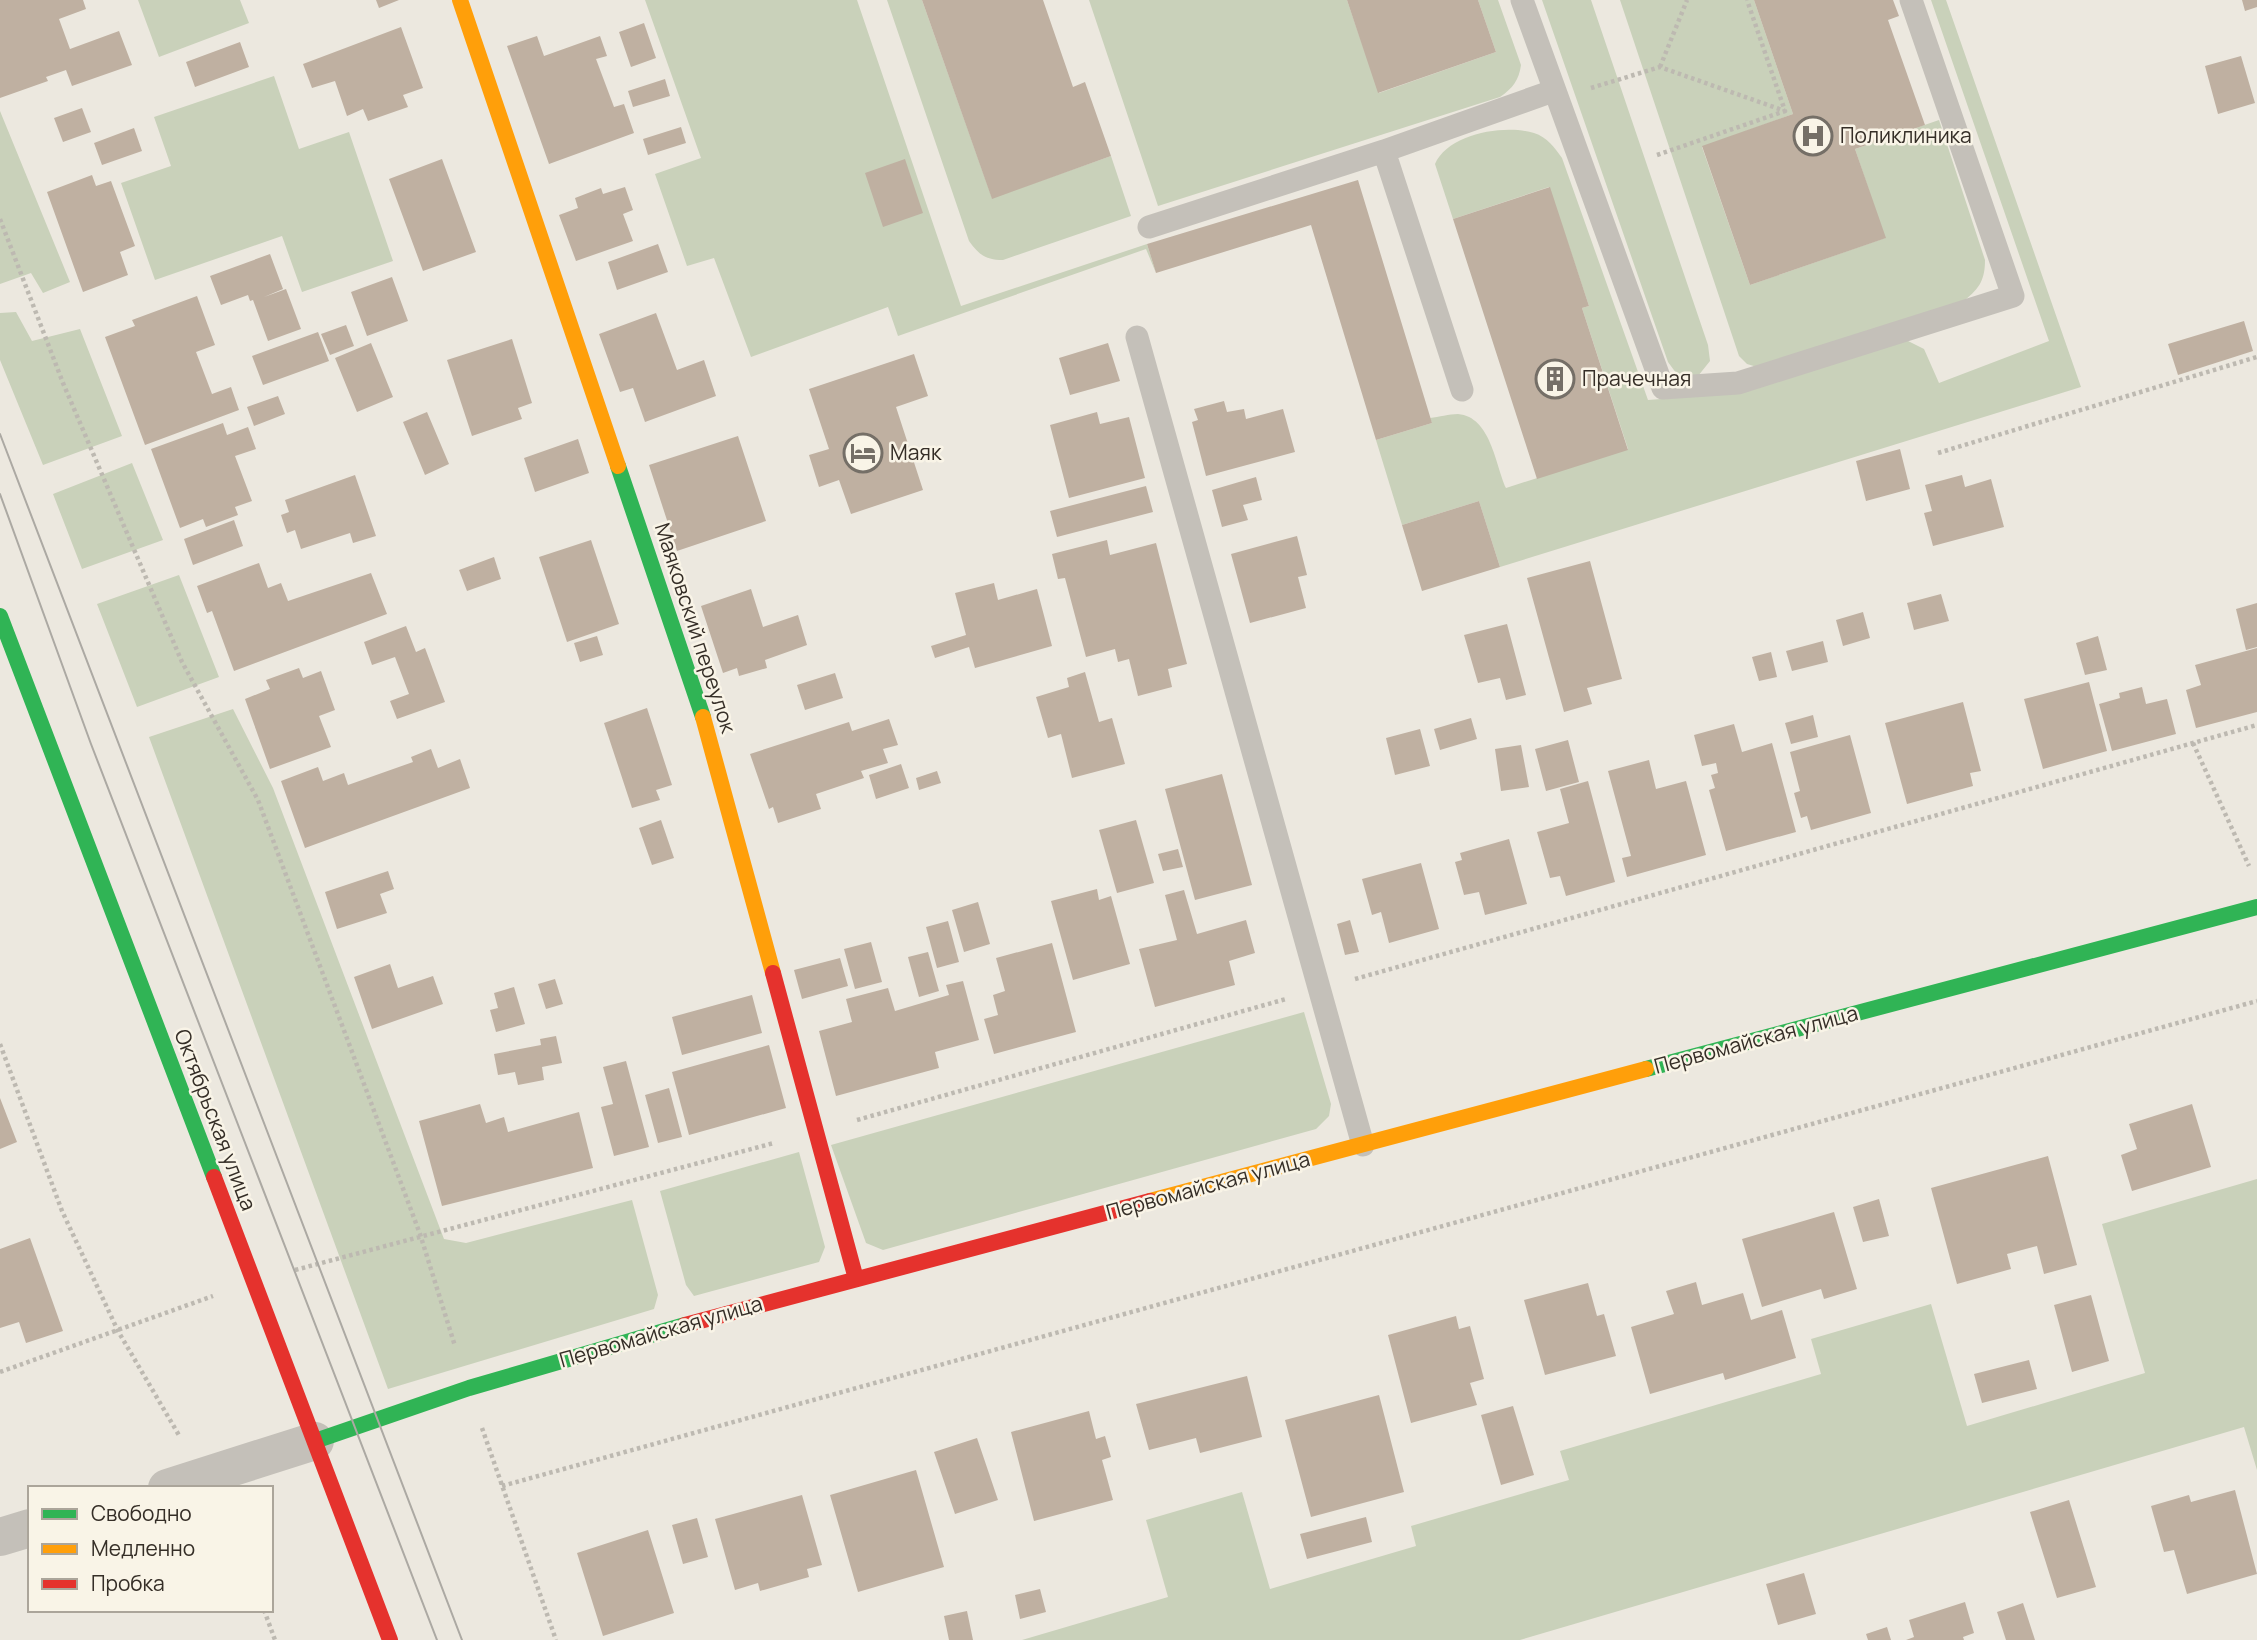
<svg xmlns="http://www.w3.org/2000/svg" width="2257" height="1640" viewBox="0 0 2257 1640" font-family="Manrope,sans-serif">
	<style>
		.green { fill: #c9d1ba }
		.building { fill: #bfb0a1 }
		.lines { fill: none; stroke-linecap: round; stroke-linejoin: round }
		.path { stroke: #bdb9b1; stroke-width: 4.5; stroke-dasharray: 3.5 3.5; stroke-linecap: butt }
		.lane { stroke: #c4c0b9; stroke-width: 23 }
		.street { stroke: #c4c0b9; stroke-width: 38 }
		.fast { stroke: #30b455; stroke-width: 16 }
		.slow { stroke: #ff9f0a; stroke-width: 16 }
		.jam { stroke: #e5322d; stroke-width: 16 }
		.tram { stroke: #aca9a3; stroke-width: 2 }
		.labels { text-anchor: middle; stroke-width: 5; stroke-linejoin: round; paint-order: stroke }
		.poi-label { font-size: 21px; fill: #352e27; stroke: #f9f4e7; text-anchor: start }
		.street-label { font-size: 21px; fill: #352e27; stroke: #f9f4e7 }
	</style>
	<rect width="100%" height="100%" fill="#ece8df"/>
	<path class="green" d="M138,0h102l9,23 -90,34z
		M645,0h212l104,306 186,-62 9,29 -10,-24 -248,87 -10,-29 -137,50 -37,-99 -27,8 -32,-92 46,-16z
		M887,0h35l70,198 119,-42 20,60 -128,44c-17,0 -24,-5 -34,-19z
		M1089,0h258l32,93 117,-41 -18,-52h20l23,65c-2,15 -8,23 -21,32l-342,109z
		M1542,0h49l117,345 2,16 -12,15 -19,1 -11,-15z
		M1620,0h134l39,114 -91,33 48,138 135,-47 -30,-89 84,-29 46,140c0,19 -5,28 -20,40l-208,67 -10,-3 -8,-8z
		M1931,0h15l135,387 -581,180 -21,-66 -77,24 -26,-85 56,-17 -2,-5c9,-1 19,-4 28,-4 33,3 37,50 48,74l122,-39 -46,-141 7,-2 -40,-119 -96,32 -18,-55c13,-30 69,-40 99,-31 13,4 21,15 28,25l86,242 94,-7 162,-54 20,10 15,34 110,-42z
		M274,76l25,73 50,-17 44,129 -91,31 -20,-56 -127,44 -34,-97 50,-17 -17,-49z
		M0,111l70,171 -27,11 -12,-20 -31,11z
		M16,312l16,29 48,-12 42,107 -79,29 -43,-105v-47z
		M132,463l31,77 -81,29 -29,-75z
		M179,575l40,102 -82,30 -40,-103z
		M233,709l40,79 171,451 22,4 166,-43 26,95 -4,14 -266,80 -239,-652z
		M1304,1012l27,92 -2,12 -13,13 -433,121 -17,-7 -35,-98z
		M799,1152l26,95 -6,15 -125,34 -8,-11 -26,-94z
		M2257,1179v291l-13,-43 -724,213h-498l146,-43 -22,-77 96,-28 28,97 146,-43 -5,-20 158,-46 -9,-29 261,-77 -10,-35 120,-35 36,122 178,-53 -43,-149z"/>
	<path class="building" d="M0,0h83l3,9 -27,10 11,30 49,-18 13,34 -60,21 -6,-16 -20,7 2,4 -48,17z
		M376,0h23l-20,8z
		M922,0h121l30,87 12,-5 26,74 -119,43z
		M1347,0h131l18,52 -118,41z
		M1754,0h139l6,16 -11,4 37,105 -70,24 31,89 -136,47 -48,-139 91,-32z
		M2242,0h15v7l-12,4z
		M644,23l12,35 -25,9 -12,-35z
		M401,27l22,61 -20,7 5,12 -40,14 -5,-12 -16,7 -12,-35 -23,7 -9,-24z
		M537,36l7,20 56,-20 7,20 -11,3 18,48 10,-3 10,29 -85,31 -42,-118z
		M240,42l9,25 -54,20 -9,-25z
		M2241,56l14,47 -37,11 -13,-48z
		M665,79l5,17 -37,11 -5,-16z
		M82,108l9,24 -28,10 -9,-24z
		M681,127l5,16 -38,12 -5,-16z
		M134,128l8,23 -40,14 -8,-22z
		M442,159l34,93 -53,19 -34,-92z
		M905,159l18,54 -40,14 -18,-54z
		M92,175l4,11 15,-5 24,65 -15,6 8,23 -45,17 -36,-100z
		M1358,180l74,243 -56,17 -65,-215 -155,48 -9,-29z
		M625,187l8,23 -10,4 10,27 -57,20 -17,-46 19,-7 -3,-10 26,-10 2,6z
		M1550,187l39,119 -7,2 46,142 -91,29 -84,-260z
		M658,244l10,28 -51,18 -9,-28z
		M270,254l13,35 -19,8 22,-8 15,40 -33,12 -15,-41 -3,1 -2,-6 -27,10 -11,-29z
		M392,277l16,44 -41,15 -16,-44z
		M197,296l18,49 -19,7 16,42 19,-7 8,23 -94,35 -40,-108 30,-11 -3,-6z
		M656,313l21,57 27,-10 12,36 -71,26 -12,-34 -13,4 -21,-58z
		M2244,321l9,30 -75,24 -10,-31z
		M346,325l8,21 -24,9 -9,-21z
		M318,332l11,29 -66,24 -11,-29z
		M512,339l20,64 -14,5 4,11 -50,17 -25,-76z
		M371,343l22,54 -36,15 -22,-54z
		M1108,343l12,38 -50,14 -11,-37z
		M914,354l14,42 -32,11 27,83 -72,24 -12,-34 -20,7 -10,-32 20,-6 -20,-60z
		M278,396l7,18 -31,12 -7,-19z
		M1224,401l3,11 17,-3 2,10 37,-10 12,43 -89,24 -14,-54 6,-2 -4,-11z
		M427,412l22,52 -24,11 -22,-53z
		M1097,412l3,12 29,-7 16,61 -76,20 -19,-73z
		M223,423l4,12 21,-8 8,22 -21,7 17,45 -17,6 3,8 -32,12 -3,-8 -23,9 -29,-79z
		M738,436l28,85 -89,30 -28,-86z
		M578,439l11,34 -54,19 -11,-34z
		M1900,449l10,40 -44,12 -10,-40z
		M355,475l21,61 -23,7 -3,-10 -49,16 -6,-19 -8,3 -6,-18 8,-3 -4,-12z
		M1962,475l3,12 26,-8 13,48 -71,19 -9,-33 8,-2 -7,-26z
		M1256,477l6,23 -19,5 5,15 -26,7 -10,-37z
		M1146,486l7,26 -96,25 -7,-26z
		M1479,501l21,66 -78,24 -20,-66z
		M234,520l9,26 -50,19 -9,-26z
		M1297,536l10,39 -9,2 8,31 -56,15 -19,-69z
		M591,540l28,84 -52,18 -28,-85z
		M1107,540l3,15 46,-12 31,121 -19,5 4,18 -34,9 -9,-37 -11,3 -3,-13 -29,8 -21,-79 -7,1 -6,-25z
		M494,557l7,22 -34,12 -8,-21z
		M1590,561l32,118 -35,9 5,16 -28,8 -37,-134z
		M259,563l9,25 13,-5 7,18 83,-28 16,41 -153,57 -22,-60 -5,2 -10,-27z
		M994,583l4,17 39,-11 15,57 -77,22 -6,-21 -34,11 -4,-12 35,-11 -11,-42z
		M751,589l12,38 35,-12 9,30 -42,15 2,8 -28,8 -2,-8 -14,5 -22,-67z
		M1941,594l8,27 -35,9 -7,-27z
		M2257,603v44l-11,3 -10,-41z
		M1863,612l7,26 -27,8 -7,-26z
		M1507,624l19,71 -20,5 -6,-22 -22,5 -14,-48z
		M406,626l10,26 9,-4 20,54 -48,17 -7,-18 19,-7 -14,-37 -23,8 -8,-23z
		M597,636l6,19 -23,7 -6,-19z
		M2098,636l9,34 -22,5 -9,-32z
		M1823,641l5,21 -36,9 -6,-20z
		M2257,648v64l-61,16 -10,-38 15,-5 -6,-20z
		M1771,652l6,25 -18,4 -7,-24z
		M299,668l4,10 18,-7 14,39 -16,6 12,31 -61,22 -25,-70 25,-10 -4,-9z
		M1085,672l14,50 13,-4 13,46 -53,14 -11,-44 -13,4 -12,-41 33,-10 -2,-9z
		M835,673l8,25 -38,12 -8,-25z
		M2089,682l18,69 -64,18 -19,-70z
		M2142,687l4,17 21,-5 9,35 -64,17 -13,-47 21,-6 -1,-5z
		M1963,702l18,69 -11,2 3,13 -66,18 -22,-81z
		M647,708l25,77 -16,5 4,10 -28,8 -28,-85z
		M1813,715l5,22 -27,7 -6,-21z
		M1471,718l6,21 -37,11 -6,-21z
		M889,719l9,26 -15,4 5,14 -27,8 3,7 -48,16 5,15 -43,14 -5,-16 -4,2 -19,-55 99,-32 3,9z
		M1734,724l8,28 30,-9 24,89 -70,19 -17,-61 6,-2 -4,-13 7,-2 -2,-10 -14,3 -8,-31z
		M1420,729l10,37 -35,9 -9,-37z
		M1850,735l21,78 -60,17 -4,-14 -6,2 -7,-25 6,-2 -10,-39z
		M1568,740l11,42 -33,9 -11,-42z
		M1521,745l8,42 -28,4 -6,-42z
		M431,749l7,19 22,-9 10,29 -165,60 -24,-67 37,-14 5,14 21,-8 4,12 65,-23 -2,-5z
		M1649,760l7,29 30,-8 20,74 -79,22 -5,-19 9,-2 -23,-85z
		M901,764l8,24 -33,11 -7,-24z
		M937,771l4,12 -22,7 -3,-12z
		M1222,774l30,111 -57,15 -30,-111z
		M1588,781l27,101 -49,14 -6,-20 -10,2 -13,-46 32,-9 -9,-34z
		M661,820l13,38 -22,7 -13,-37z
		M1136,820l18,63 -37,10 -18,-63z
		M1509,839l18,65 -42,11 -6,-23 -15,3 -9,-33 7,-2 -2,-7z
		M1178,849l5,18 -20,4 -5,-17z
		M1421,863l18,66 -50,14 -8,-31 -9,3 -10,-36z
		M388,871l6,18 -14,5 7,19 -50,16 -12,-37z
		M1097,889l2,11 12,-4 19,68 -57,16 -22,-79z
		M1184,890l13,44 49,-14 9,33 -26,8 6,24 -80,22 -16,-58 38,-9 -12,-45z
		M978,902l12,42 -26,8 -12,-42z
		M1350,920l9,32 -14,3 -8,-31z
		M948,921l11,41 -22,6 -11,-41z
		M871,942l11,40 -27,7 -11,-40z
		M1052,943l24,89 -82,22 -10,-35 14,-4 -5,-20 12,-4 -9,-33z
		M928,952l11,39 -20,6 -11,-40z
		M840,958l8,28 -46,13 -8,-29z
		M390,964l8,24 35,-12 10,28 -71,25 -18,-52z
		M555,979l8,25 -17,5 -8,-25z
		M963,981l16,59 -44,12 4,16 -103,28 -17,-65 33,-9 -6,-23 42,-11 7,23 54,-16 -3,-10z
		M514,987l11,37 -29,8 -6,-22 8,-2 -4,-15z
		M752,995l10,38 -80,22 -10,-38z
		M556,1036l6,27 -20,4 2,13 -26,5 -3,-13 -17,3 -4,-21 47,-9 -1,-6z
		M769,1045l17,63 -97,27 -17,-63z
		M626,1061l23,86 -35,9 -13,-49 12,-3 -10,-37z
		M669,1088l13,49 -24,6 -13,-48z
		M0,1098l17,44 -17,7z
		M480,1104l6,19 18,-6 4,15 71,-20 14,56 -151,38 -23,-85z
		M2192,1104l19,63 -79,24 -11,-36 16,-6 -8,-25z
		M2048,1156l29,109 -33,9 -7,-28 -30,8 4,15 -54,15 -26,-96z
		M1879,1199l10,37 -26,6 -10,-35z
		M1834,1212l23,77 -33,10 -3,-10 -59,18 -20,-68z
		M30,1238l33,93 -37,12 -7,-21 -19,6v-79z
		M1696,1282l6,23 41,-12 8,27 31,-10 14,48 -71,22 -2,-7 -73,21 -19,-67 43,-13 -8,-23z
		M1588,1283l9,33 7,-2 12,42 -71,19 -21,-75z
		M2091,1295l18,66 -37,11 -18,-67z
		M1456,1316l3,13 11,-3 14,53 -14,4 7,22 -66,18 -23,-88z
		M2029,1360l8,29 -55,14 -8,-29z
		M1247,1376l15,61 -62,16 -4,-15 -47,12 -13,-46z
		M1379,1395l25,97 -93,25 -26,-97z
		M1513,1406l21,69 -33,10 -20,-70z
		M1089,1411l7,28 9,-3 6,21 -9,3 11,40 -79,21 -23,-89z
		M977,1438l21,62 -43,14 -21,-62z
		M916,1470l28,97 -86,25 -28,-97z
		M2235,1490l22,84 -70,20 -13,-44 -10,2 -13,-46 38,-11 2,7z
		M802,1495l20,70 -15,4 2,8 -49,14 -2,-8 -23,7 -20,-71z
		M2069,1500l27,87 -39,11 -27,-86z
		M1366,1517l6,25 -65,17 -7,-25z
		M697,1518l11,39 -25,7 -11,-39z
		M648,1530l26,83 -71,23 -26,-83z
		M1804,1573l12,41 -38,11 -12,-41z
		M1040,1589l6,23 -26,7 -5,-24z
		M1965,1602l9,31 -11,4 1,3h-58l8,-3 -5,-17z
		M2023,1603l12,37h-29l-9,-28z
		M967,1611l6,29h-24l-5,-24z
		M1887,1627l4,13h-23l-2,-6z"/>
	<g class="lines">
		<path class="path" d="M1660,67l27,-67
			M1591,88l69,-21 125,44
			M1657,155l128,-44 -38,-111
			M0,219l63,164 119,279 76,138 162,434 35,112
			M1938,453l319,-96
			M2193,743l56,123
			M1355,979l902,-254
			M0,1044l62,167 56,120 62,106
			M857,1120l429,-121
			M295,1270l479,-127
			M0,1372l213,-76
			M482,1428l74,212
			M502,1486l1755,-485
			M264,1610l11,30"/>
		<path class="lane" d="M1522,0l141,388 75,-5 275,-87 -102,-296
			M1384,151l78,239
			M1149,227l235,-76 169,-60
			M1137,337l226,808"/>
		<path class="street" d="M167,1488l148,-47
			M0,1537l30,-9"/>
		<path class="fast" d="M618,466l85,251
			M0,616l214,561
			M1646,1069l611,-162
			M315,1441l154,-53 216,-63"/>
		<path class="slow" d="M460,0l158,466
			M703,717l70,256
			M1150,1201l496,-132"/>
		<path class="jam" d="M773,973l83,306
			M214,1177l176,463
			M685,1325l465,-124"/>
		<path class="tram" d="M0,434l462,1206
			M0,494l91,250 346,896"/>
	</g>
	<defs>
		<symbol id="hospital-ring" viewBox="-11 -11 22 22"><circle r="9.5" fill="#f9f4e7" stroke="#756f67" stroke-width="1.5"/><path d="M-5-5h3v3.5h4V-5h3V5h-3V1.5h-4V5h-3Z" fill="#756f67"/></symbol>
		<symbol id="building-ring" viewBox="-11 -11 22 22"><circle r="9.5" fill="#f9f4e7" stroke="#756f67" stroke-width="1.5"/><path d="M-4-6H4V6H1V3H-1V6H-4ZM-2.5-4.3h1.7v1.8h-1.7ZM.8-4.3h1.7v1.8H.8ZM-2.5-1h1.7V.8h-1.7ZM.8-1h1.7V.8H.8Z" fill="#756f67"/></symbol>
		<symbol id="hotel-ring" viewBox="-11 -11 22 22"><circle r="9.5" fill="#f9f4e7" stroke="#756f67" stroke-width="1.5"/><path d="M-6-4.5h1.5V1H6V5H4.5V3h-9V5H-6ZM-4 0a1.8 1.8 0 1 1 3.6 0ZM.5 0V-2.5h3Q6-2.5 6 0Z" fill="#756f67"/></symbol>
	</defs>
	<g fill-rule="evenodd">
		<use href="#hospital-ring" x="1791" y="114" width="44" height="44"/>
		<use href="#building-ring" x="1533" y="357" width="44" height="44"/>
		<use href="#hotel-ring" x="841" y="431" width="44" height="44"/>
	</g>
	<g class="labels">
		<g class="poi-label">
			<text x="1840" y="143">Поликлиника</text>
			<text x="1582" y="386">Прачечная</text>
			<text x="890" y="460">Маяк</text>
		</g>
		<g class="street-label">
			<text transform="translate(695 628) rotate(72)" y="7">Маяковский переулок</text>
			<text transform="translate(1756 1040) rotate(-15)" y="7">Первомайская улица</text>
			<text transform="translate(215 1120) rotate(69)" y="7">Октябрьская улица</text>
			<text transform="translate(1208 1186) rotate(-15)" y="7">Первомайская улица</text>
			<text transform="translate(661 1332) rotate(-16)" y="7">Первомайская улица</text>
		</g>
	</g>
	<rect x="28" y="1486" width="245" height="126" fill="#f9f4e7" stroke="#aba59a" stroke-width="2"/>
	<rect x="42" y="1509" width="35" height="10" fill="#30b455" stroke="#aba59a" stroke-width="2"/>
	<text x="91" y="1521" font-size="21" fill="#352e27">Свободно</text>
	<rect x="42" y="1544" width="35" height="10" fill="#ff9f0a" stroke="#aba59a" stroke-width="2"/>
	<text x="91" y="1556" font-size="21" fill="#352e27">Медленно</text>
	<rect x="42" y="1579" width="35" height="10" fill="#e5322d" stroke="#aba59a" stroke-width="2"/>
	<text x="91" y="1591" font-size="21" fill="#352e27">Пробка</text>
</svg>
